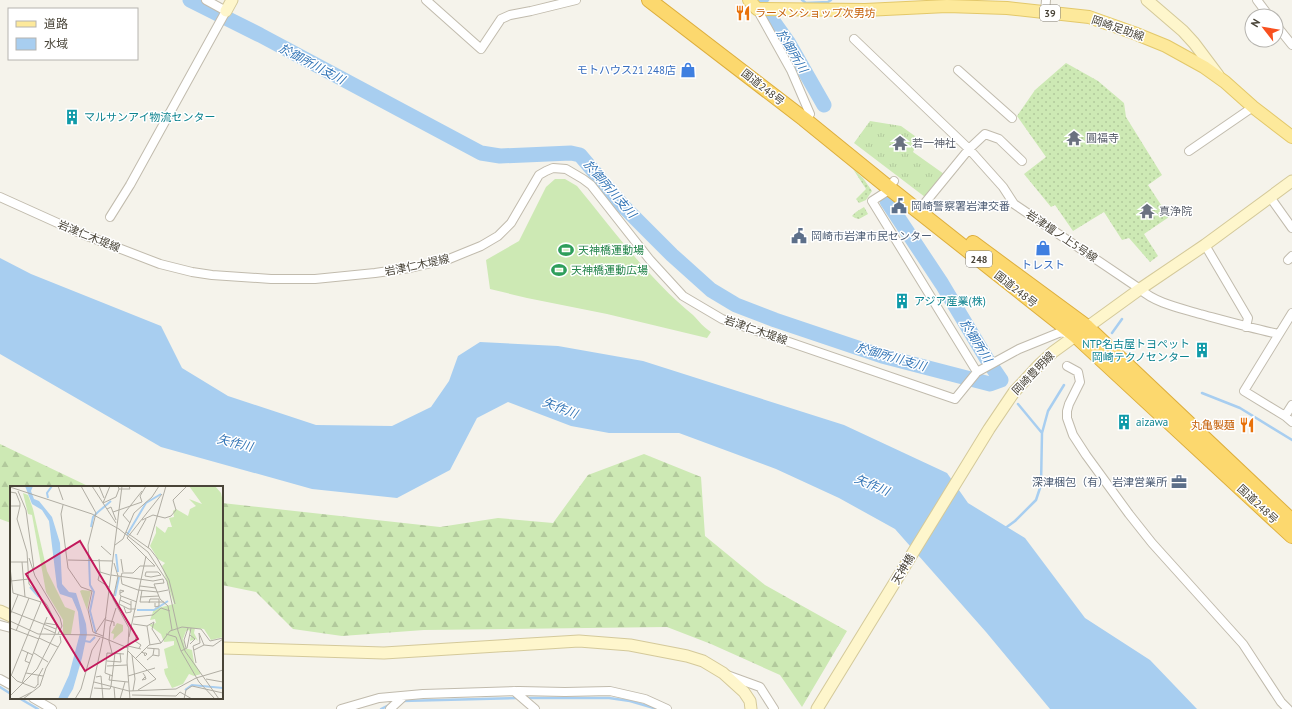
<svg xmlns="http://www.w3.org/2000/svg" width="1292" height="709" viewBox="0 0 1292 709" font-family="'PT Sans','Noto Sans JP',sans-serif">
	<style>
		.grass { fill: url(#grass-tufts) }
		.forest { fill: url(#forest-firs) }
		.garden { fill: url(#garden-dots) }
		.pitch { fill: #cde9b4 }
		.water { fill: #a8cef0 }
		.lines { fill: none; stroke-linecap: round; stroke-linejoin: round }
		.stream { stroke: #a8cef0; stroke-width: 2.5 }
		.river { stroke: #a8cef0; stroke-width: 15 }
		.street-casing { stroke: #c1bbad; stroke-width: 10 }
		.secondary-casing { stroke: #d4c99a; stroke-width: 13 }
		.primary-casing { stroke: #e3c86a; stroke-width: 14 }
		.highway-casing { stroke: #ddae3d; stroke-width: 16 }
		.street { stroke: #fff; stroke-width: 8 }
		.secondary { stroke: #fef6cc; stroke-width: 11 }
		.primary { stroke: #fde99b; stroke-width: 12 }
		.highway { stroke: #fcd86e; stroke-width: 14 }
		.labels { text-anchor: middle; stroke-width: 3; stroke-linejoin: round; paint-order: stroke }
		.shield { fill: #fff; stroke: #807c74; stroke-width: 1 }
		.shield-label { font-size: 10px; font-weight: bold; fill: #494438 }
		.food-label { font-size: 11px; fill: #c56008; stroke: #fff; text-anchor: start }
		.street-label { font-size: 11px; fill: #494438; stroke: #fff }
		.shop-label { font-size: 11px; fill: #366cbe; stroke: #fff; text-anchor: end }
		.culture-label { font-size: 11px; fill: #0d838f; stroke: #fff; text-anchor: start }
		.worship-label { font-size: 11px; fill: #5b616d; stroke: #fff; text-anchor: start }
		.service-label { font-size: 11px; fill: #4e5e75; stroke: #fff; text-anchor: start }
		.leisure-label { font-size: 11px; fill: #27864d; stroke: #fff; text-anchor: start }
		.water-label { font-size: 12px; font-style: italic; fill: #3174b6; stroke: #fff }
		.inset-river { fill: none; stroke: #a8cef0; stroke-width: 2 }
		.inset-road { fill: none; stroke: #b0ada3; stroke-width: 1 }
		.view { fill: #c2185b; fill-opacity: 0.15; stroke: #c2185b; stroke-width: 2 }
		.inset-edge { fill: none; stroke: #494438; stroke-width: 2 }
	</style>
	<defs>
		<pattern id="grass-tufts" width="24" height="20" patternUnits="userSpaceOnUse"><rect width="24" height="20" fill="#cde9b4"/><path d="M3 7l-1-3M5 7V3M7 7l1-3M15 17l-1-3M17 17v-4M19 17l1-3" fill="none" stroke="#b2c99c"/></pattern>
		<pattern id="forest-firs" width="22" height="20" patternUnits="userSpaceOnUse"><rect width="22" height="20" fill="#cde9b4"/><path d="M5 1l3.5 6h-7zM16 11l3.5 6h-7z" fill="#b2c99c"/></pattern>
		<pattern id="garden-dots" width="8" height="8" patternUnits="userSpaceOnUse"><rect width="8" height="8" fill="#cde9b4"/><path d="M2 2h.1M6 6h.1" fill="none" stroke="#b2c99c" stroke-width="1.8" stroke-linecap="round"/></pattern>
	</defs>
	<rect width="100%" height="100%" fill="#f5f3eb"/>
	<path class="grass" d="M870,121l31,5 18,13 -6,13 31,22 -19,23 -71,-54z"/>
	<path class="forest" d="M0,444l90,43h-79v36l-11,-4z
		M644,454l57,23 4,59 60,49 82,46 -45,76 -22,-32 -69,-31 -44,-17 -243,3 -82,6 -49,-7 -37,-37 -34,-7v-82l218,24 58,-9 55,5 35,-48z"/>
	<path class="garden" d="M1066,63l32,18 26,22 2,14 36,58 -14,10 21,32 -25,17 14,22 -8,6 -21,-24 -7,2 -18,-28 -31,19 -18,-26 -4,2 -27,-33 22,-17 -29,-41 18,-26z
		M853,169l10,9 9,13 -6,9 -7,3 -3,-4 10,-10z
		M864,207l4,7 -9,5 -4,-1 -3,-2 4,-4z"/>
	<path class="pitch" d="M555,179h10l12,7c37,45 71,92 116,129 6,6 10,12 18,17l-4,6 -100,-24 -80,-16 -37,-9 -4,-29 33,-19 27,-54z"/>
	<path class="water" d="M0,258l31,16 130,52 21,42 46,28 88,29 76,1 39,-19 18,-26 9,-25 22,-14 78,4 85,15 201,64 103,48 21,30 57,35 60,80 65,42 47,49h-147l-64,-77 -91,-103 -56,-31 -63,-29 -97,-36h-70l-38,-7 -63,-24 -31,16 -27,52 -53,28 -85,-9 -151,-42 -161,-93z"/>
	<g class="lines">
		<path class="stream" d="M802,0l4,3 22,-1 3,-2
			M761,3l7,-3
			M1112,333l10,-14
			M1001,380l3,5
			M1202,393l38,15 52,32
			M1042,433l6,-22 16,-26
			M1004,529l11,-8 21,-21 5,-15 1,-52 -24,-29
			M0,687l11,7
			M19,698l19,11
			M525,698h84l21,3 27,8
			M402,701l116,-3
			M381,709l8,-4"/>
		<path class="river" d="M190,0l70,35 221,118 19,3 71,-3 9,2 42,50 50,50 39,35 25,15 39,15 107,36 108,28 11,-4 -13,-19 -46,-77 -55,-83
			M758,0l30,42 36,63"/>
		<defs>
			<path id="street" d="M426,0l55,49 20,-30 9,-4 21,-4 45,-11
				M1257,0l12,16
				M757,9l34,61 19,44
				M1045,12l1,-12
				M1276,25l16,20
				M854,39l115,110 34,38 11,17 126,85c15,14 40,19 60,25 26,7 51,14 78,20
				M958,70l54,48
				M1189,151l64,-44
				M894,181l-8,11 -14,9 105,171
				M0,197l82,37 78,30 32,8 20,3 59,4h44l60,-6 35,-5 39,-9 32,-13 17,-10 13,-13 28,-48 7,-4 7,-3 13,1 17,10 8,6 59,75 33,36 39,23 233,80 22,-27 42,-23 42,-17 8,2
				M1270,197l22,31
				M924,204l45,-55 16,-15 14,5 23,22
				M110,217l20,-32 96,-174 -20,-11
				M1205,245l43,73 -2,9
				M1288,260l4,-4
				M1292,313l-48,78 41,25 7,6
				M1067,366l11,6 2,10 -11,22 -2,7v7l6,17 13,20 43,59 23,29 91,101 38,58 7,7
				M1285,416l7,-11
				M0,625l11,3
				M727,675l33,12 14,22
				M0,679l11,6
				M514,691l21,18
				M33,698l19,11
				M341,709l38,-11 44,-4 96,-3 46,1 45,-1 35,8 22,10
				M390,709l14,-13"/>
			<path id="secondary" d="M1147,0l36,31 11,12 24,32
				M226,11l6,-11
				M0,611l11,5
				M222,648l162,5 195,-12 51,4 57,11 16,5 20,12 21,19 6,9 1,8
				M817,709l172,-280 25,-37 25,-27 14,-13 87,-63 65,-44 87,-64"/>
			<path id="primary" d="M749,0l8,9 108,1 82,-4 60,2 82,9 45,16 32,13 38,21 21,15 28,25 39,30"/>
			<path id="highway" d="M649,0l155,119 85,69 187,148 216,200
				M973,243l114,84 205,194"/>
		</defs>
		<use href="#street" class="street-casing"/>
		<use href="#secondary" class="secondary-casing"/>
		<use href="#primary" class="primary-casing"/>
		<use href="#highway" class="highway-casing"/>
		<use href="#street" class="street"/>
		<use href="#secondary" class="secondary"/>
		<use href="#primary" class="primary"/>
		<use href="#highway" class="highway"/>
	</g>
	<defs>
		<symbol id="restaurant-bare" viewBox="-9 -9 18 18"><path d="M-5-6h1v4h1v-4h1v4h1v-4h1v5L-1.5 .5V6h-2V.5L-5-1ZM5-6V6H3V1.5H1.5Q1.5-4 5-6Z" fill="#e8710a" stroke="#fff" stroke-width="2.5" paint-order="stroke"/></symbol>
		<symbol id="shop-bare" viewBox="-9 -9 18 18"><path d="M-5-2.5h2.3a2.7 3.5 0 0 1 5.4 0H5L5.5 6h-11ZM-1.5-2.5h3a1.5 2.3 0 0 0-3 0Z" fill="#3f7fe0" stroke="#fff" stroke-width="2.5" paint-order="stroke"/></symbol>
		<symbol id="building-bare" viewBox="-9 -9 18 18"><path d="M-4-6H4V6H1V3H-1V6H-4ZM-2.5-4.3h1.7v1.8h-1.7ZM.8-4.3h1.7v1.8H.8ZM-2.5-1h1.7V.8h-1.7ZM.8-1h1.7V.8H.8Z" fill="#0f9aa8" stroke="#fff" stroke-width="2.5" paint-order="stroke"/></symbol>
		<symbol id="temple-bare" viewBox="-9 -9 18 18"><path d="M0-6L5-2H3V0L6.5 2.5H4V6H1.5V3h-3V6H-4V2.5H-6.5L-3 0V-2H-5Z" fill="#6b7280" stroke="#fff" stroke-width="2.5" paint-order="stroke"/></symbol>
		<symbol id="civic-bare" viewBox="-9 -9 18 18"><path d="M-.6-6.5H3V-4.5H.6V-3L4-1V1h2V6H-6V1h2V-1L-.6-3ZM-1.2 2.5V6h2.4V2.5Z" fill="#5c6f8a" stroke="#fff" stroke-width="2.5" paint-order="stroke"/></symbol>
		<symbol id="stadium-bare" viewBox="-9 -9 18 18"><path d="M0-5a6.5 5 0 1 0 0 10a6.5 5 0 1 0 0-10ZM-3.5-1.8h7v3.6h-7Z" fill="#2e9e5b" stroke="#fff" stroke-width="2.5" paint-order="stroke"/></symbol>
		<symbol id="office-bare" viewBox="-9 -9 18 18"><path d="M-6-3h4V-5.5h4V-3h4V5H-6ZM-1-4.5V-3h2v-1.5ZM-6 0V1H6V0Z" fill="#5c6f8a" stroke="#fff" stroke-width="2.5" paint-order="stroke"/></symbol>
	</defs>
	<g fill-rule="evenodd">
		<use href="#restaurant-bare" x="732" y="2" width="22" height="22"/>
		<use href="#shop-bare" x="677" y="59" width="22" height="22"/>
		<use href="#building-bare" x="61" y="106" width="22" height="22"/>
		<use href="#temple-bare" x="1063" y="127" width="22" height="22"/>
		<use href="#temple-bare" x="889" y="132" width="22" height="22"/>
		<use href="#civic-bare" x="888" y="195" width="22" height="22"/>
		<use href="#temple-bare" x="1136" y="200" width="22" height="22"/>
		<use href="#civic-bare" x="788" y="225" width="22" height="22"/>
		<use href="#shop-bare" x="1032" y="237" width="22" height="22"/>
		<use href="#stadium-bare" x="555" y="239" width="22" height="22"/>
		<use href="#stadium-bare" x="548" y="259" width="22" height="22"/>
		<use href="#building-bare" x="891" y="290" width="22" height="22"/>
		<use href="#building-bare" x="1191" y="339" width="22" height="22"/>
		<use href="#building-bare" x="1113" y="411" width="22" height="22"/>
		<use href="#restaurant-bare" x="1236" y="414" width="22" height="22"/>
		<use href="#office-bare" x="1168" y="471" width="22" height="22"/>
	</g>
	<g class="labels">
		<g class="shield">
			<rect x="1040" y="5" width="20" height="16" rx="3"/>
			<rect x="966" y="251" width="26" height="16" rx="3"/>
		</g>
		<g class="shield-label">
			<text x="1050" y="17">39</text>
			<text x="979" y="263">248</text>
		</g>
		<g class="food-label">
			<text x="755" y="17">ラーメンショップ次男坊</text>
			<text x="1235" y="429" text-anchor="end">丸亀製麺</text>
		</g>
		<g class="street-label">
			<text transform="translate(1118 28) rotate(19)" y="4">岡崎足助線</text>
			<text transform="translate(763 87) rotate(38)" y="4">国道248号</text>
			<text transform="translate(89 236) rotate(22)" y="4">岩津仁木堤線</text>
			<text transform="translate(1062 236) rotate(34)" y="4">岩津檀ノ上5号線</text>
			<text transform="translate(417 265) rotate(-12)" y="4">岩津仁木堤線</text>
			<text transform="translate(1016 289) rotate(38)" y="4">国道248号</text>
			<text transform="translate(756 330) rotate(19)" y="4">岩津仁木堤線</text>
			<text transform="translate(1033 373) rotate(-46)" y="4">岡崎豊明線</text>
			<text transform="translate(1258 504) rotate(43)" y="4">国道248号</text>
			<text transform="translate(903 569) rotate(-59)" y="4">天神橋</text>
		</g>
		<g class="shop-label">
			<text x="676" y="74">モトハウス21 248店</text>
			<text x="1043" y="269" text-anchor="middle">トレスト</text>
		</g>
		<g class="culture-label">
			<text x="84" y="121">マルサンアイ物流センター</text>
			<text x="914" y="305">アジア産業(株)</text>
			<text x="1190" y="348" text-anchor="end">NTP名古屋トヨペット<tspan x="1190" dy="13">岡崎テクノセンター</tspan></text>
			<text x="1136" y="426">aizawa</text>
		</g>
		<g class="worship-label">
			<text x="1086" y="142">圓福寺</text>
			<text x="912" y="147">若一神社</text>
			<text x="1159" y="215">真浄院</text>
		</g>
		<g class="service-label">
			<text x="911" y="210">岡崎警察署岩津交番</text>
			<text x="811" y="240">岡崎市岩津市民センター</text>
			<text x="1167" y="486" text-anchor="end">深津梱包（有） 岩津営業所</text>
		</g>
		<g class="leisure-label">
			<text x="578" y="254">天神橋運動場</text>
			<text x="571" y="274">天神橋運動広場</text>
		</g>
		<g class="water-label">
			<text transform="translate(792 51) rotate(59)" y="4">於御所川</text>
			<text transform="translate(312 64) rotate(28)" y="4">於御所川支川</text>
			<text transform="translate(610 189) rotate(49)" y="4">於御所川支川</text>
			<text transform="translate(976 341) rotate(58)" y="4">於御所川</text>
			<text transform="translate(891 357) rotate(16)" y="4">於御所川支川</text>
			<text transform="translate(560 408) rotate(21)" y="4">矢作川</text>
			<text transform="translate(235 443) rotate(14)" y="4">矢作川</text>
			<text transform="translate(872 485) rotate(23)" y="4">矢作川</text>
		</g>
	</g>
	<g transform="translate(10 486)">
		<rect width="213" height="213" fill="#f5f3eb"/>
		<path d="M13,7l5,2 5,14 14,62 18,36 10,4 -4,23h-8v-14l-17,-28 -14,-77 -4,-1z" fill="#cde9b4"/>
		<path d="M179,0h26l6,7 2,9v135l-12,3 -7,-11 -9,-1 -1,5 4,8 -2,-2 -6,2 1,-7 -2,-4 -3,1 -3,8 2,9 7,2 2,12 7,12 -7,2 -5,-2 -6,10 -11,4 -7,-14 -1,-5 4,-1 -4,-19 10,-4v-4l-10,1 -3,-8 -12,-9 7,-2 -1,-4 -5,1 4,-11 20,-5 -12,-38 3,-3 -7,-4 -8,-13 6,-13v-7l9,7 3,-6h4l-3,-9 5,-1 -1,-6 3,-2 12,7 2,-7 6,-3 -7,-7 13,5z" fill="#cde9b4"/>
		<path d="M107,137l6,2v6l-10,9 1,-6 -3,-1z" fill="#cde9b4"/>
		<path d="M72,104l9,1 -4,19 -7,-19zM162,180l11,5 -5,13 -6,-2 -3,-10z" fill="#cde9b4"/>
		<path d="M15,0h8l-2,5 3,8 5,2 13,16 8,26 2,41 7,8 7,1 10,31 1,10 -5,24 -9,31 -6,10h-9l11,-24 11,-42 -2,-21 -6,-14 -12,-4 -3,-7 -8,-66 -7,-11 -10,-6z" fill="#a8cef0"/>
		<path class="inset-river" d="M38,12l-1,-5 5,-7M88,26l13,-11M81,41l2,-10 5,-5M117,49l19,-32 15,-9M106,68l2,18M79,73l1,26 4,7 -4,19 6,23M20,101l9,10M105,110l4,-19M127,124h17l14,-9M75,155l5,1 5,-5M175,204l7,-5 31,3"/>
		<path class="inset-road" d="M48,0l5,14M71,0l15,27 -8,32 1,14M82,0l24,37M89,0l5,12M108,0l1,3h11l-1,-3M0,1l82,27 27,15 29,23 19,29 11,50 7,20 34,48M8,5l8,19 8,59M0,6l6,1 4,10v3h-10M132,16l-2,-6 6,-10M93,17l13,-6 3,-8M93,17l7,-17M53,19l-2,9 7,54 13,19 11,4 -4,19 5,22 10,4M97,23l4,-2 5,13M103,26l29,-10M132,34l11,-5 12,3 6,-2 5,-6 -3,-10 14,-14M120,37l-7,-8 19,-24M116,46l24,17 7,9 12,22 6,24M127,49l9,-16M105,59l8,-6 11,-26 18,-16 7,-11M91,60l10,9M138,62l18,-62M19,72l6,18 25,42 2,8 -4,8M89,73l1,13 10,3M111,73l2,13M58,74l45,1M0,76h18M12,76l3,35M104,77l4,13 35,5 10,-2 1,4 -10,1M145,80l-28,-28 35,-44M0,81l3,26M90,86l-2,8 11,7M136,86h12l3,3 -10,2 -6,-1zM101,89l7,1 -5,23 16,29 -2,34 3,37M111,91l1,7 16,6 20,2 10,-2M111,91l1,-4h11l7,-7h15M1,95l18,-2M144,98l6,15 8,7 4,24M130,100l16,2M132,104l-2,12h24M3,107l28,9M110,107l4,-2 -4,-1v5l1,1M130,111l19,-1M110,114l11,5M139,117l1,-4h9v7l-4,1v-4M114,121l2,6 5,-1v-11M126,123h-7l-10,-5 2,-8 16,6M0,125l46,18M0,129l8,-20M124,131l19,-2 8,-7 9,3M96,134l8,2v4M0,135l28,13 56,1 10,3M35,137l12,2M123,138l14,2 7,-4 -2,7 9,14M137,140l3,19M0,142l29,11M34,142l11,5M181,142l-4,20 -6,3 18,31 16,17M6,145l13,-33M86,146l10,-15M156,148l10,3 5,14M127,149l-2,6 6,4 -2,3M119,151l17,-81M29,152l19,9M94,152l24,10M180,158l5,-5 -5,-4M118,160l13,3M137,162l12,1v7l-6,-1M176,162l-2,-8 4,-12M12,164l11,5M184,164l10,-5 9,1 10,-7M118,165l28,28 -18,11M18,166l-3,9 5,2M131,166l3,1h2l1,1 -2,2 -1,-3M24,167l14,9M102,167l-3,-12 1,-14 6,-19M122,169l3,24 -2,12M126,172l13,-13 12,-2 9,-12 12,-4 19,2 9,12 13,-3M137,174l6,-5 1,-6M97,175l14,1 -1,-9M186,177l-3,-17 7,-3 -1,-10 5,12M97,180l20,-1M16,187l17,3M133,187l2,3 1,3 -4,1 3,-3M0,188l7,7 13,5 5,2 3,-4M100,189l-1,5 19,2M1,190l30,-74M103,190l-8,-3 2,-20 17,1M118,190l27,-8M86,191l5,-1 2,23M196,193l17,3M84,196l35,9M12,197l25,-66M28,199v-8l5,-9M101,200l4,-33M104,201l1,12M84,202l16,1 1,-3M119,205l47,-2 20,-11 27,-8M122,209l44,1 4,-4 12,7M0,210l27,-27 18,-35 2,-9 -10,-20 -18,-21 -2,-32 -10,-33 3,-13M8,213l14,-7M13,213l17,-13 6,-18 15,-26 -1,-6M65,213l6,-10 11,-39 8,-12M80,213l13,-61 19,-152M110,213l5,-17M174,213l2,-9 6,-4 31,7"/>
		<path class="view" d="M70,55l58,98 -53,32 -59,-97z"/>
		<rect width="213" height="213" class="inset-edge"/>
	</g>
	<rect x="8" y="8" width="130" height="52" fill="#ffffff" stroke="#b6b4af"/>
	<rect x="16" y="21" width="20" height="6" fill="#fde99b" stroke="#b6b4af"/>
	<text x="44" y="28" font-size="12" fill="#494438">道路</text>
	<rect x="16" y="38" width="20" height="12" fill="#a8cef0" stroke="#b6b4af"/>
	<text x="44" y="48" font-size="12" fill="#494438">水域</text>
	<g transform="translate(1264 28) rotate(301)"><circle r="19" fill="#ffffff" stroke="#b6b4af"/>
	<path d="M0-3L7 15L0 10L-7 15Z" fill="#f8501f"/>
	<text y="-6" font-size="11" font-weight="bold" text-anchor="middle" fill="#494438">N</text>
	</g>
</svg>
